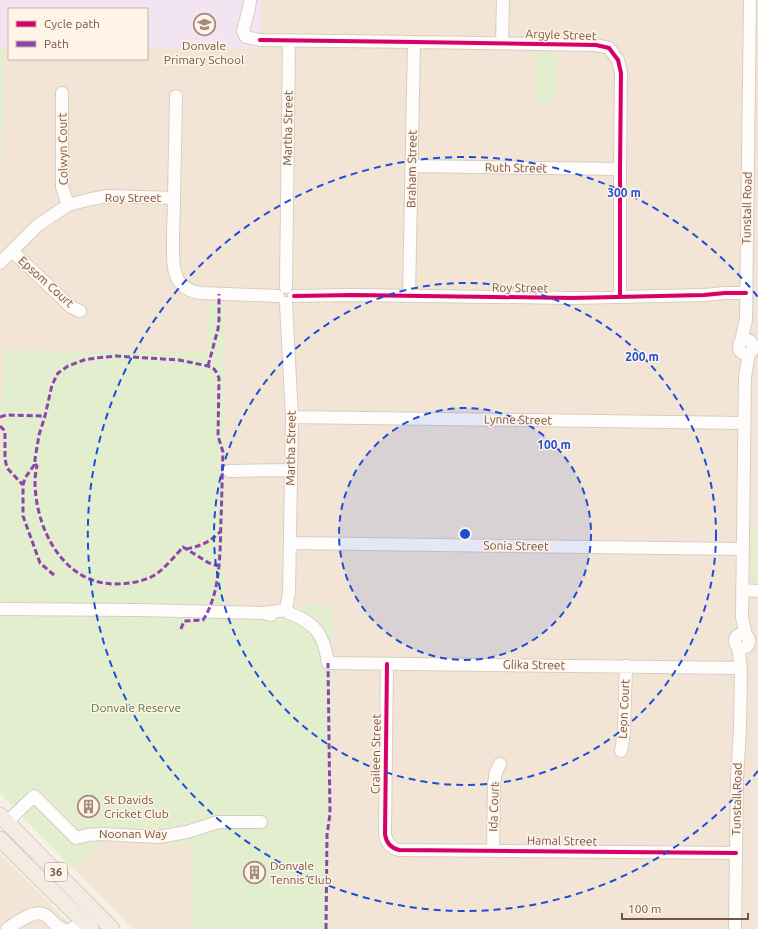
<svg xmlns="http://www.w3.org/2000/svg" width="758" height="929" viewBox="0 0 758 929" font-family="Ubuntu,sans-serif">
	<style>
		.residential { fill: #f3e5d5; fill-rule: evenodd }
		.education { fill: #f2e5f1 }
		.green { fill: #e3eecf }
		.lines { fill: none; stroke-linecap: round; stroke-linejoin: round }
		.minor-casing { stroke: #d8cdc4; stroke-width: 14 }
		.major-casing { stroke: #d8cdc6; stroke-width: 17 }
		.minor { stroke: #fefdfb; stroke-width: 12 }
		.major { stroke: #f2ece3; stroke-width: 15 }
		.quiet { stroke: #8e44ad; stroke-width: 3; stroke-dasharray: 6 3; stroke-linecap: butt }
		.cycleway-casing { stroke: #fff4e7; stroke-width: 6 }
		.cycleway { stroke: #d6006c; stroke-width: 4 }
		.ring { fill: none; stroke: #1d4ed8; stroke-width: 2; stroke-dasharray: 7 5 }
		.labels { text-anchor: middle; stroke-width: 3; stroke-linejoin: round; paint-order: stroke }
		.shield { fill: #fff4e7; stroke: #9f8476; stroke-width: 1 }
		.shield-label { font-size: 11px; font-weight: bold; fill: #765445 }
		.street-label { font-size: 12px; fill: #765445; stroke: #fff4e7 }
		.poi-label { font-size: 12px; fill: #765445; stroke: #fff4e7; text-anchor: start }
		.park-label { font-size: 12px; fill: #4f773a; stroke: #fff4e7 }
		.centre { fill: #1d4ed8; stroke: #fff4e7; stroke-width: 2 }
		.ring-label { font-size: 12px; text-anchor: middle; font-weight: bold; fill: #1d4ed8; stroke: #fff4e7; stroke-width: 3; stroke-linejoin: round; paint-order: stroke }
	</style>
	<rect width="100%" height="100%" fill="#f7f0e6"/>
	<path class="residential" d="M0,0h758v929h-625l-133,-136zM9,9h138v50h-138z
		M0,854l75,75h-75z"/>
	<path class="education" d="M0,0h261l-1,49 -113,-1v-39h-138v37h-9z"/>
	<path class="green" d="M0,46h4l-3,142h-1z
		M536,53h20l-1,51h-20z
		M209,303l16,1 -1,301 109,1 -4,323h-138l1,-84 -89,-3 -29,28 -74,-77v-268l3,-175 204,2z
		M751,530h7v52h-7z"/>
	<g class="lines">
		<defs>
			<path id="minor" d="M250,0l-1,8 -6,23 3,6 14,3 154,2 182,3 13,3 9,12 3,13 -1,96v128
				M502,43l1,-43
				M62,93v94l6,18
				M412,166l208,3
				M174,198l2,-102
				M12,251l59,56 9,4
				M0,263l38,-38 30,-20 23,-6 18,-3 65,2c0,14 -1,27 -1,41 0,24 -3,51 29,54l76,3
				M286,287l3,-246
				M294,296l59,-1 219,3 132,-3 21,-2h21
				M409,296l5,-254
				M739 347a7 7 0 1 1 14 0a7 7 0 1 1-14 0Z
				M741,341l5,-21 4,-320
				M292,417l452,6
				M229,471l61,-1
				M290,543l452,6
				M742,590l16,1
				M0,609l138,1 126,3 7,2
				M264,613l21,-3c3,-4 2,-12 4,-17l3,-176 -6,-114
				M289,613c27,10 35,22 39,50l413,5
				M735 641a7 7 0 1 1 14 0a7 7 0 1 1-14 0Z
				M746,635l-4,-18 3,-240 4,-24
				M387,664l-2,170c1,8 6,14 14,16l337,3
				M621,751l3,-20 2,-65
				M7,822l27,-26 42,42 12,-3 14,-1 56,3 29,-5 31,-10h43
				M493,851l1,-68 2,-11 4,-8
				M7,929c9,-6 28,-21 38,-14 8,5 8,10 18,14
				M71,929l4,-2
				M735,929l2,-151 3,-49 1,-61 -3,-21"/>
			<path id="major" d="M0,815l112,114
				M0,839l91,90"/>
		</defs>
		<use href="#minor" class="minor-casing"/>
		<use href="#major" class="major-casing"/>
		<use href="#minor" class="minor"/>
		<use href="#major" class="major"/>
		<path class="quiet" d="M208,366l10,-37 1,-9v-26
			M0,417l6,-2 39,1
			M0,426l5,5v28l2,9 16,17
			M35,464l2,2c-1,5 -2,10 -2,15 0,46 27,102 79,103 14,0 28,-2 41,-9 8,-5 22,-21 28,-28l26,16 10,3
			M186,549c15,-3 24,-7 35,-18
			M54,575l-14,-12 -17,-47v-31l2,-7 10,-14v-5l4,-24 6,-19 7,-31 6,-12 10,-7 16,-6 12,-2 20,-2 63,4 29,6 6,3 3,4 2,5 -1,58 5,16c-1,22 -1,45 -2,67 -1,32 0,74 -18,101l-19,1 -3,8
			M326,929l1,-94 3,-21 -2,-151"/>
		<defs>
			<path id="cycleway" d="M260,40l154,2 182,3 13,3 9,12 3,13 -1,96v128
				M294,296l59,-1 219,3 132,-3 21,-2h21
				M387,664l-2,170c1,8 6,14 14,16l337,3"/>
		</defs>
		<use href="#cycleway" class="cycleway-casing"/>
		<use href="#cycleway" class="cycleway"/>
	</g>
	<circle cx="465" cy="534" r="126" fill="#1d4ed8" fill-opacity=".12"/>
	<g class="ring">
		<circle cx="465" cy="534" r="126"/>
		<circle cx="465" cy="534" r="251"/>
		<path d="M758 771A377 377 0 1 1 758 297"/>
	</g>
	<defs>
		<symbol id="school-ring" viewBox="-11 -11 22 22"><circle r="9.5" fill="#fff4e7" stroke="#a38b7d" stroke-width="1.5"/><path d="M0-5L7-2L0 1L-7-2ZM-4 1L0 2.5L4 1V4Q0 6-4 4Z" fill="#a38b7d"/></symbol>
		<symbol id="building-ring" viewBox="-11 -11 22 22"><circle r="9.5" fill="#fff4e7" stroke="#a38b7d" stroke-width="1.5"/><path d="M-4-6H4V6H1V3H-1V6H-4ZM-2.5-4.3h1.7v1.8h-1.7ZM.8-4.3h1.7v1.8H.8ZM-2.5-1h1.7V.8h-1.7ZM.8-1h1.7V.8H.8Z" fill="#a38b7d"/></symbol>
	</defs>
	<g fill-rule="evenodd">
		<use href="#school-ring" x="192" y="12" width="25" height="25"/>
		<use href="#building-ring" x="76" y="794" width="25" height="25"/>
		<use href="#building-ring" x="242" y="860" width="25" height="25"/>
	</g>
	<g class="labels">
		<rect class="shield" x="45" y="863" width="22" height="18" rx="3"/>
		<g class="shield-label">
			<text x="56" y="876">36</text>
		</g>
		<g class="street-label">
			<text transform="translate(561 35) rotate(2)" y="4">Argyle Street</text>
			<text transform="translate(288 128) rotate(-89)" y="4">Martha Street</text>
			<text transform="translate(63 149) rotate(-91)" y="4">Colwyn Court</text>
			<text transform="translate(516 168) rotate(1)" y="4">Ruth Street</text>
			<text transform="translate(412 169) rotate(-89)" y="4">Braham Street</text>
			<text x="133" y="202">Roy Street</text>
			<text transform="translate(747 208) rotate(-89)" y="4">Tunstall Road</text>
			<text transform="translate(46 282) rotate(42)" y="4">Epsom Court</text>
			<text transform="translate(520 288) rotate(1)" y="4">Roy Street</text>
			<text transform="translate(518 420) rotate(1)" y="4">Lynne Street</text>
			<text transform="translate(291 448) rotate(-89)" y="4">Martha Street</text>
			<text transform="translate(516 546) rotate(1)" y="4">Sonia Street</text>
			<text transform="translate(534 665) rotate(1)" y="4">Glika Street</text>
			<text transform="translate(624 709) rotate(-87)" y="4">Leon Court</text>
			<text transform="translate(376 754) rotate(-89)" y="4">Craileen Street</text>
			<text transform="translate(737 799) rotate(-89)" y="4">Tunstall Road</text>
			<text transform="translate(494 807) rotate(-88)" y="4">Ida Court</text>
			<text x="133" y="838">Noonan Way</text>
			<text transform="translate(562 841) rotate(1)" y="4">Hamal Street</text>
		</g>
		<g class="poi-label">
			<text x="204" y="50" text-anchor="middle">Donvale<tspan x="204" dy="14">Primary School</tspan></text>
			<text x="104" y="804">St Davids<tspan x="104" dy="14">Cricket Club</tspan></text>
			<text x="270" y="870">Donvale<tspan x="270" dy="14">Tennis Club</tspan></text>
		</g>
		<g class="park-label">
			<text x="136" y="712">Donvale Reserve</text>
		</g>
	</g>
	<circle cx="465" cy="534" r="6" class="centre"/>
	<g class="ring-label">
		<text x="624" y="197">300 m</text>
		<text x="642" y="361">200 m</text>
		<text x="554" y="449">100 m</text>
	</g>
	<rect x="8" y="8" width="140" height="52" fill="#fff4e7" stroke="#c8b4a6"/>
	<rect x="16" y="21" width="20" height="6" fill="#d6006c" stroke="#c8b4a6"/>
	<text x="44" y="28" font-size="12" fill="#765445">Cycle path</text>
	<rect x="16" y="41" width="20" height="6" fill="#8e44ad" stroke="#c8b4a6"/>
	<text x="44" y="48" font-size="12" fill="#765445">Path</text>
	<path d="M622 913v6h126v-6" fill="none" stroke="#765445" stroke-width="2"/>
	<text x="628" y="913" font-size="12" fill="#765445" stroke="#fff4e7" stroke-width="3" paint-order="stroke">100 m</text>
</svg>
